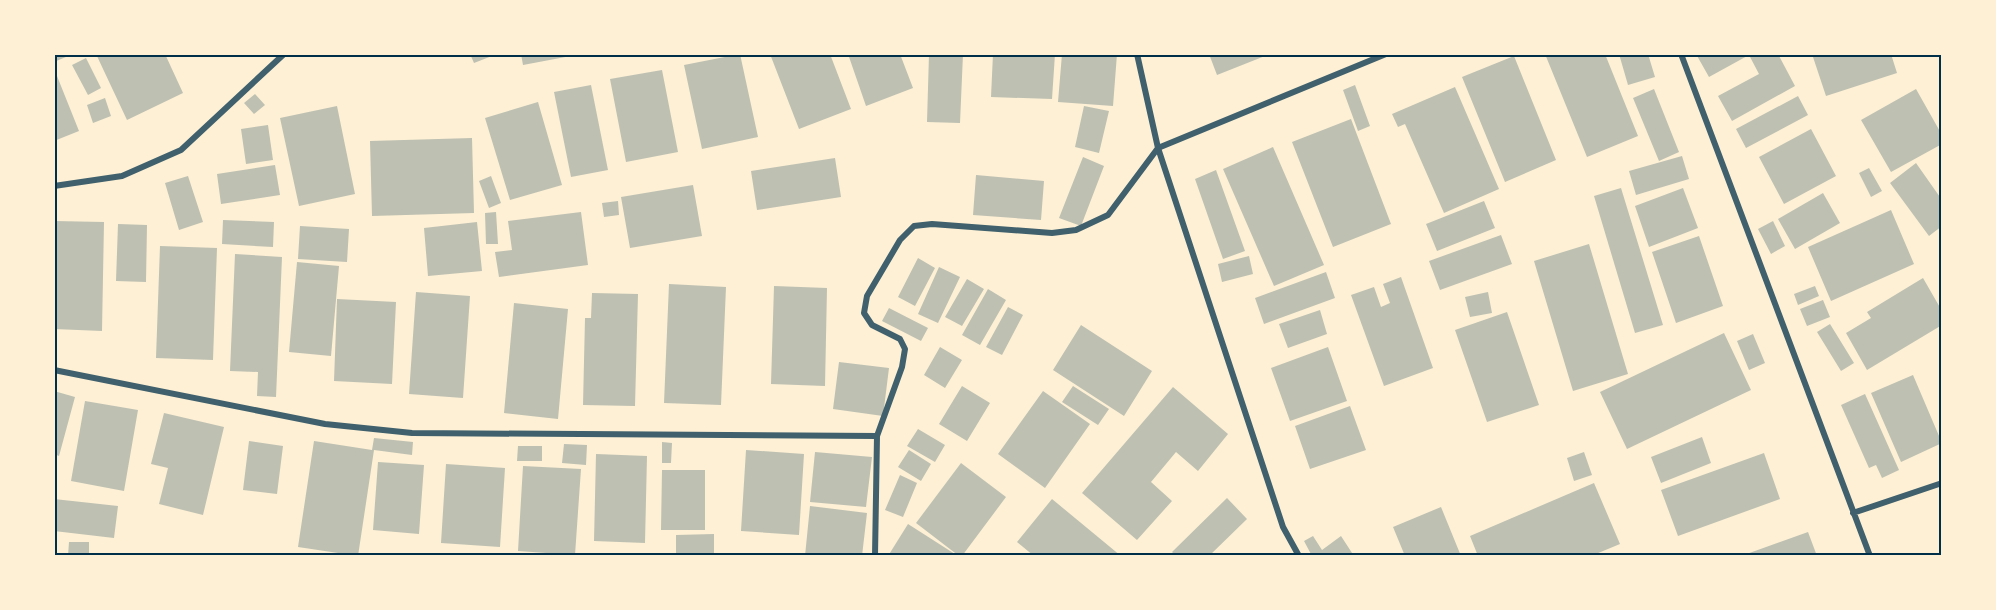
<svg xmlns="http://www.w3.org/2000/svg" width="1996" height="610" viewBox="0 0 1996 610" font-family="'IBM Plex Sans',sans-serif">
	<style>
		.building { fill: #bec0b2 }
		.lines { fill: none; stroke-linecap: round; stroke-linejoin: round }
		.minor { stroke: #3f606c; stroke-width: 6 }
		.neatline { fill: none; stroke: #003049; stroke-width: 2 }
	</style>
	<rect width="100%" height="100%" fill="#fdf0d5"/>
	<path class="building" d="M54,54h19l-19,8z
		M96,54h69l18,39 -56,27z
		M470,54h27l-23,9z
		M521,54h55v1l-53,10z
		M740,54l18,83 -56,12 -18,-84z
		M770,54h60l21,55 -52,20z
		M848,54h52l13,34 -47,18z
		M929,54h34l-3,69 -33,-1z
		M993,54h62l-3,45 -61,-2z
		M1062,54h55l-4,52 -55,-4z
		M1209,54h61l-53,21z
		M1545,54h60l33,82 -51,21z
		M1619,54h29l7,23 -27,8z
		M1696,54h82l17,32 -63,35 -14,-25 41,-22 -10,-19 -40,22z
		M1812,54h79l6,19 -71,23z
		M1514,56l42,104 -51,22 -43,-105z
		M86,58l15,30 -13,7 -16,-30z
		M662,70l16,82 -52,10 -16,-83z
		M57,76l22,55 -25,10v-64z
		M591,85l17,85 -37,7 -17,-85z
		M1355,85l15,41 -12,5 -15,-41z
		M1455,87l44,102 -55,24 -39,-89 -7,3 -6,-13z
		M1654,89l25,63 -20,9 -26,-63z
		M1916,89l26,46v9l-51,28 -30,-52z
		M255,94l10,11 -11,9 -10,-11z
		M1798,96l10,19 -62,33 -10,-19z
		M105,98l6,18 -18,7 -6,-18z
		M538,102l24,83 -52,15 -25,-82z
		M337,106l18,88 -56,12 -19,-88z
		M1084,106l25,5 -10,42 -24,-6z
		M1351,119l40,105 -58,23 -41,-105z
		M268,125l5,35 -27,4 -5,-35z
		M1811,129l25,47 -52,28 -25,-47z
		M472,138l2,75 -102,3 -2,-75z
		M1273,147l51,118 -50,21 -51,-117z
		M1682,156l7,23 -53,16 -7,-24z
		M1083,157l21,9 -23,60 -22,-8z
		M835,158l6,39 -84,13 -6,-39z
		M1916,163l26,37v26l-13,10 -39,-53z
		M275,165l5,30 -59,9 -4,-30z
		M1869,168l13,23 -11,6 -12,-24z
		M1216,170l29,81 -22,8 -28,-80z
		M976,175l68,6 -3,39 -68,-5z
		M188,176l15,46 -24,8 -14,-47z
		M491,176l10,27 -12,5 -10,-27z
		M693,185l9,51 -72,12 -9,-51z
		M1621,188l42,137 -28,8 -41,-137z
		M1683,188l15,40 -49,19 -14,-41z
		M1823,193l17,30 -45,26 -17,-30z
		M618,201l1,14 -15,2 -2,-14z
		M1484,201l11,27 -58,23 -11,-27z
		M1891,210l23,54 -83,37 -23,-54z
		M496,212l2,32h-12l-1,-31z
		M581,212l7,53 -89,12 -4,-25 17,-2 -4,-29z
		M223,220l51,2 -1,25 -51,-3z
		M54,221l50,1 -2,109 -48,-2z
		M1773,221l12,25 -14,8 -13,-25z
		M477,222l5,49 -54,5 -4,-48z
		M118,224l29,1 -1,57 -30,-1z
		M300,226l49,3 -2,33 -49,-3z
		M1501,235l11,29 -72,26 -11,-29z
		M1699,236l24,70 -47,17 -24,-71z
		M1589,244l39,130 -55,17 -39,-130z
		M160,246l57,2 -4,112 -57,-2z
		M235,254l47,3 -6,140 -19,-1 1,-24 -28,-1z
		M1249,256l4,18 -31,8 -4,-18z
		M918,258l17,10 -20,38 -17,-9z
		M297,262l42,4 -8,90 -42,-4z
		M939,267l21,10 -22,46 -20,-9z
		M1326,272l9,26 -71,26 -9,-26z
		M1401,277l32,91 -49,18 -33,-91 23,-8 7,20 9,-4 -7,-19z
		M1923,278l19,33v14l-75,45 -21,-37 25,-15 -4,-6z
		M967,279l17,10 -22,37 -17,-9z
		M669,284l57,3 -5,118 -57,-2z
		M774,286l53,2 -2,98 -54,-2z
		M1815,286l4,10 -21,9 -4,-11z
		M988,289l18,11 -26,45 -18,-10z
		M416,292l54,4 -7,102 -54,-4z
		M1488,292l4,21 -22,4 -5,-20z
		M592,293l46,1 -3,112 -52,-1 2,-87h6z
		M337,299l59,3 -4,82 -58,-3z
		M1823,300l7,17 -23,9 -7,-17z
		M514,303l54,6 -10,110 -54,-6z
		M1008,307l15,8 -21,40 -16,-8z
		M889,308l39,20 -7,13 -39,-20z
		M1320,310l7,24 -39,14 -9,-24z
		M1507,312l32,93 -52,17 -32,-92z
		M1830,324l24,39 -13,8 -24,-39z
		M1081,325l71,46 -28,45 -71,-46z
		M1724,333l27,57 -124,59 -27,-57z
		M1753,334l12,29 -16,7 -12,-29z
		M940,347l22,13 -17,28 -21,-13z
		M1328,347l19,54 -57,20 -19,-53z
		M839,362l50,6 -6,48 -50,-7z
		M1913,375l29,68 -41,19 -30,-69z
		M962,386l28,17 -23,38 -28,-17z
		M1073,386l36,23 -11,16 -36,-23z
		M1173,387l55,47 -30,37 -22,-19 -25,30 21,19 -35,39 -55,-47z
		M54,391l21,6 -16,59 -5,-2z
		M1043,391l47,33 -45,64 -47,-34z
		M1865,394l34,76 -17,8 -6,-13 -7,3 -28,-63z
		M85,401l53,9 -14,81 -53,-10z
		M1350,406l16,44 -56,19 -15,-43z
		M164,413l60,14 -21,88 -44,-11 9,-36 -17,-4z
		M918,429l27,16 -10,17 -28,-16z
		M1702,437l9,26 -50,20 -10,-26z
		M374,438l39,4 -1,13 -38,-5 -16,106 -60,-9 16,-106 58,9z
		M249,441l34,5 -6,48 -34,-4z
		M662,442l10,1 -1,20h-9z
		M564,444l23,1 -1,20 -24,-2z
		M518,446h24v15h-25z
		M746,450l58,4 -5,81 -58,-4z
		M909,450l22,14 -10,17 -23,-14z
		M815,452l57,5 -6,50 -56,-5z
		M1584,452l8,23 -18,6 -7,-23z
		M1764,453l16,46 -102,37 -17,-46z
		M596,454l51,2 -2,87 -51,-2z
		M378,462l46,3 -5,69 -46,-4z
		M961,463l45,34 -44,59h-3l-43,-33z
		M446,464l59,4 -5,79 -59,-4z
		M523,466l58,3 -6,86 -57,-4z
		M662,470h43v60h-44z
		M900,475l17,8 -14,34 -18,-7z
		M1594,483l26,61 -29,12h-113l-8,-20z
		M1227,498l20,21 -38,37h-33l-4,-4z
		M54,499l64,7 -4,32 -60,-7z
		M1052,499l69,57h-87l-17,-14z
		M810,506l57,7 -5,43h-57z
		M1441,507l20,49h-56l-12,-29z
		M908,524l50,32h-70z
		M1808,532l9,24h-76z
		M714,534v19l-38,1v-19z
		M1313,536l9,14 19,-14 13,20h-42l-8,-15z
		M69,542h20v14h-21z"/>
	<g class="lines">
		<path class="minor" d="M1137,54l21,94 125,379 16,29
			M1681,54l189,502
			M54,186l68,-10 59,-26 103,-96
			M54,370l271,54 87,9 465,3
			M1853,513l89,-30
			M875,556l2,-120 25,-69 3,-18 -5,-10 -28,-14 -8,-12 3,-17 33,-56 14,-14 18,-2 120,9 24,-3 32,-15 50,-67 228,-94"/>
	</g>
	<rect width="1996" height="610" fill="none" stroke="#fdf0d5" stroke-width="111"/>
	<rect x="56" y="56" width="1884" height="498" class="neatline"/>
</svg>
